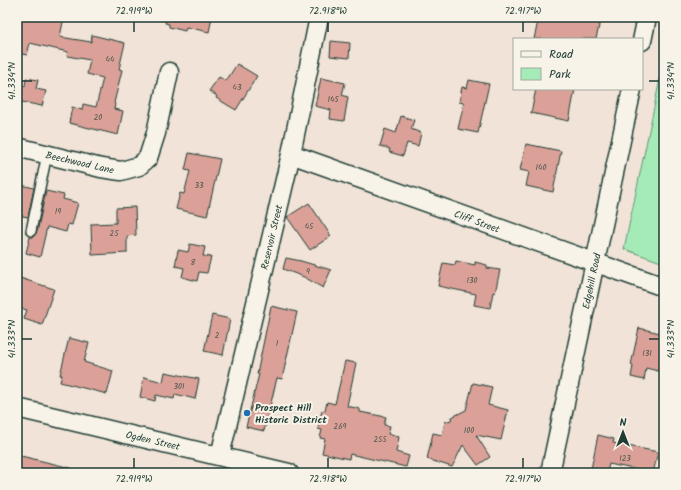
<svg xmlns="http://www.w3.org/2000/svg" width="681" height="490" viewBox="0 0 681 490" font-family="Kalam,sans-serif">
	<style>
		.green { fill: #a5ebb7; stroke: #629476 }
		.building { fill: #dba198; stroke: #1f3d34 }
		.lines { fill: none; stroke-linecap: round; stroke-linejoin: round }
		.lane-casing { stroke: #1f3d34; stroke-width: 12 }
		.street-casing { stroke: #1f3d34; stroke-width: 21 }
		.lane { stroke: #f7f3e8; stroke-width: 9 }
		.street { stroke: #f7f3e8; stroke-width: 18 }
		.ticks { fill: none; stroke: #1f3d34; stroke-width: 1.5 }
		.poi-dot { fill: #1f6fb2; stroke: #f7f3e8; stroke-width: 1.5 }
		.labels { text-anchor: middle; stroke-width: 4; stroke-linejoin: round; paint-order: stroke }
		.number-label { font-size: 8px; fill: #4e564d }
		.street-label { font-size: 10px; fill: #1f3d34; stroke: #f7f3e8 }
		.poi-label { font-size: 10px; font-weight: bold; fill: #1f3d34; stroke: #f7f3e8; text-anchor: start }
		.neatline { fill: none; stroke: #1f3d34; stroke-width: 1.5 }
		.ticks-label { font-size: 10px; text-anchor: middle; fill: #1f3d34 }
	</style>
	<rect width="100%" height="100%" fill="#f1e3d8"/>
	<filter id="ink" filterUnits="userSpaceOnUse"><feTurbulence type="fractalNoise" baseFrequency=".025" numOctaves="2"/><feDisplacementMap in="SourceGraphic" scale="8" xChannelSelector="R" yChannelSelector="G"/><feConvolveMatrix kernelMatrix="1 2 1 2 8 2 1 2 1" color-interpolation-filters="sRGB"/></filter>
	<g filter="url(#ink)">
		<path class="green" d="M664,60v203l-40,-14z"/>
		<path class="building" d="M17,17h47l-4,20 31,5 1,-7 33,8 -6,26 3,1 -8,33 1,1 -1,5 9,2 -5,24 -49,-12 3,-16 10,3 1,-6 13,3 7,-29 -16,-4 3,-14 -23,-4 1,-4 -38,-9 -3,12 -10,-2z
			M166,17h46l-3,15 -23,-5 -1,4 -16,-4v-3l-4,-1z
			M539,17h62l-5,22h-62z
			M331,41l19,2 -1,15 -19,-2z
			M237,64l20,12 -21,34 -20,-12 1,-2 -8,-5 10,-14 7,4z
			M26,78l12,2 -2,9 10,2 -4,15 -25,-5v-16l8,1z
			M321,78l24,5 -3,12 6,2 -4,24 -14,-2 1,-9 -16,-4z
			M469,80l20,4 -11,49 -20,-4 6,-26 -5,-1 3,-15 5,1z
			M536,89h39l-6,32 -38,-8z
			M401,116l13,4 -3,9 10,4 -3,13 -11,-3 -4,13 -14,-4 1,-3 -10,-3 5,-17 11,4z
			M526,144l35,7 -8,41 -27,-6 3,-14 -9,-2z
			M189,153l31,6 -13,57 -31,-7 4,-16 4,1 6,-23 -5,-1z
			M17,184l17,4 -6,29 -11,-2z
			M46,191l18,4 -1,4 15,4 -6,22 -4,-1 -2,8 -19,-5 -7,30 -14,-4 4,-16h3l4,-5z
			M309,203l22,33 -21,14 -23,-33z
			M135,207l1,28 -9,1v17l-35,2 -1,-31 25,-1v-15z
			M190,244l15,3 -2,9 8,1 -4,16 -8,-1 -2,9 -15,-4 2,-9 -9,-2 3,-16 10,2z
			M286,258l15,3 30,9 -8,18 -19,-11 -21,-8z
			M456,261l19,4v-3l12,3v3l13,2 -5,23 -2,-1 -3,16 -16,-3 2,-11 -38,-8 5,-23 12,2z
			M17,277l37,12 -12,36 -18,-6 3,-9 -10,-3z
			M271,306l26,6 -15,67 -5,-1 -13,53 -18,-4 13,-53h-2z
			M212,315l18,4 -7,36 -19,-4z
			M639,328l25,6v7l-6,30 -12,-3 -2,12 -13,-3 2,-11 -2,-1z
			M69,338l20,5 -5,19 29,9 -6,23 -47,-12 2,-7h-2z
			M345,361l11,2 -9,43 13,3v3l26,5 -2,8 6,1 -2,8 11,3 -3,15 13,4 -3,11 -56,-13 -1,5 -27,-6 3,-14 -5,-1 2,-8 -4,-1 4,-19 3,1 2,-9 8,2z
			M165,372l34,7 -4,20 -20,-5 -1,5 -18,-4 -1,6 -15,-4 4,-20 19,5z
			M473,383l19,4 -4,18 20,5 -7,30 -25,-5 14,22 -12,8 -15,-20 -11,22 -25,-8 6,-26 9,2 3,-13 6,-2 1,-3 14,-7z
			M598,435l16,4 -1,4 45,9 -5,21 -44,-9 -2,8 -16,-3z
			M17,455l54,13v5h-54z"/>
		<g class="lines">
			<defs>
				<path id="lane" d="M31,231l16,-77"/>
				<path id="street" d="M642,41l5,-24
					M17,147l84,21 20,3 18,-5 9,-8 8,-25 13,-61
					M291,154l373,133
					M17,408l272,65
					M220,456l71,-302 28,-137
					M550,473l82,-384"/>
			</defs>
			<use href="#lane" class="lane-casing"/>
			<use href="#street" class="street-casing"/>
			<use href="#lane" class="lane"/>
			<use href="#street" class="street"/>
		</g>
	</g>
	<path class="ticks" d="M134,22v10M328,22v10M523,22v10M22,81h10M649,81h10M22,339h10M649,339h10M134,458v10M328,458v10M523,458v10"/>
	<circle class="poi-dot" cx="247" cy="413" r="4"/>
	<g class="labels">
		<g class="number-label">
			<text x="110" y="62">44</text>
			<text x="237" y="90">43</text>
			<text x="333" y="102">145</text>
			<text x="98" y="120">20</text>
			<text x="541" y="170">140</text>
			<text x="199" y="188">33</text>
			<text x="58" y="214">19</text>
			<text x="309" y="229">45</text>
			<text x="114" y="236">25</text>
			<text x="193" y="265">8</text>
			<text x="308" y="274">9</text>
			<text x="472" y="283">130</text>
			<text x="217" y="338">2</text>
			<text x="277" y="346">1</text>
			<text x="647" y="356">131</text>
			<text x="179" y="389">301</text>
			<text x="340" y="429">269</text>
			<text x="469" y="433">100</text>
			<text x="380" y="442">255</text>
			<text x="625" y="461">123</text>
		</g>
		<g class="street-label">
			<text transform="translate(80 162) rotate(13)" y="4">Beechwood Lane</text>
			<text transform="translate(477 221) rotate(20)" y="4">Cliff Street</text>
			<text transform="translate(271 237) rotate(-77)" y="4">Reservoir Street</text>
			<text transform="translate(591 281) rotate(-78)" y="4">Edgehill Road</text>
			<text transform="translate(153 440) rotate(13)" y="4">Ogden Street</text>
		</g>
		<g class="poi-label">
			<text x="255" y="411">Prospect Hill<tspan x="255" dy="12">Historic District</tspan></text>
		</g>
	</g>
	<rect width="681" height="490" fill="none" stroke="#f7f3e8" stroke-width="44"/>
	<rect x="513" y="38" width="130" height="52" fill="#f7f3e8" stroke="#a1aaa0"/>
	<rect x="521" y="51" width="20" height="6" fill="#f7f3e8" stroke="#a1aaa0"/>
	<text x="549" y="58" font-size="12" fill="#1f3d34">Road</text>
	<rect x="521" y="68" width="20" height="12" fill="#a5ebb7" stroke="#a1aaa0"/>
	<text x="549" y="78" font-size="12" fill="#1f3d34">Park</text>
	<g transform="translate(623 432)" stroke="#f7f3e8" stroke-width="3" paint-order="stroke">
	<path d="M0-3L7 15L0 10L-7 15Z" fill="#1f3d34"/>
	<text y="-6" font-size="11" font-weight="bold" text-anchor="middle" fill="#1f3d34">N</text>
	</g>
	<rect x="22" y="22" width="637" height="446" class="neatline"/>
	<g class="ticks-label">
		<text x="134" y="14">72.919°W</text>
		<text x="328" y="14">72.918°W</text>
		<text x="523" y="14">72.917°W</text>
		<text transform="translate(11 81) rotate(-90)" y="4">41.334°N</text>
		<text transform="translate(670 81) rotate(-90)" y="4">41.334°N</text>
		<text transform="translate(11 339) rotate(-90)" y="4">41.333°N</text>
		<text transform="translate(670 339) rotate(-90)" y="4">41.333°N</text>
		<text x="134" y="482">72.919°W</text>
		<text x="328" y="482">72.918°W</text>
		<text x="523" y="482">72.917°W</text>
	</g>
</svg>
